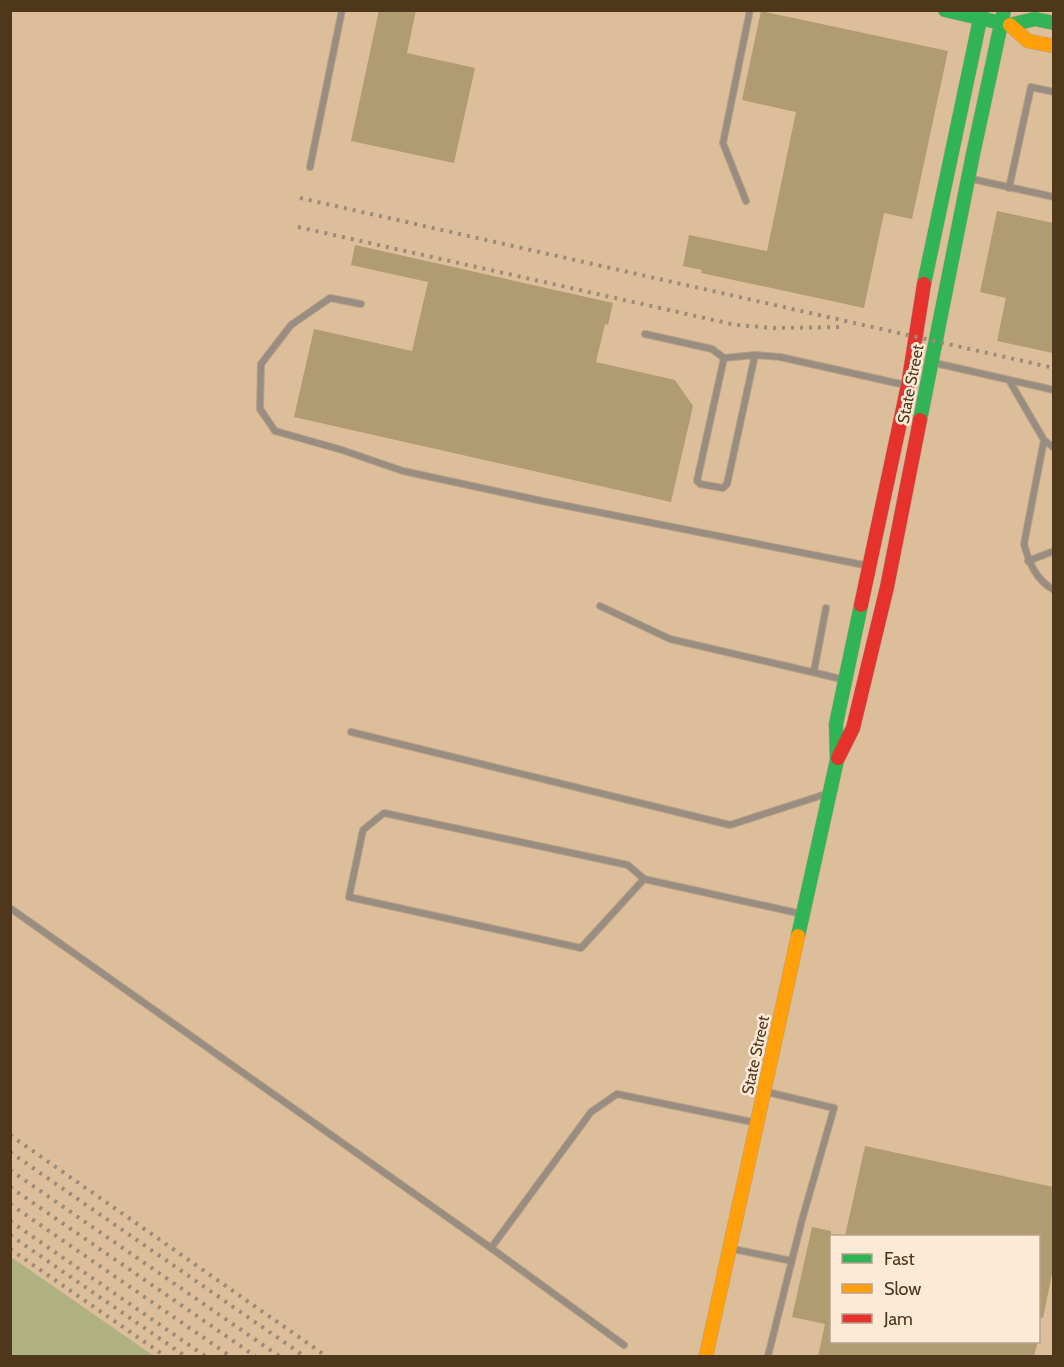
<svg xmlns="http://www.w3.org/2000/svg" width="1064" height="1367" viewBox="0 0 1064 1367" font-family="Cabin,sans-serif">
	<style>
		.green { fill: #afb280 }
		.building { fill: #b19b70 }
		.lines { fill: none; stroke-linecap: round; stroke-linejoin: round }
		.lane-casing { stroke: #b8a084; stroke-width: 8 }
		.fast-casing { stroke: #b8a084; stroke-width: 15 }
		.slow-casing { stroke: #b8a084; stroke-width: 15 }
		.jam-casing { stroke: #b8a084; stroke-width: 15 }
		.lane { stroke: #988d80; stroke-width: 6 }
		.fast { stroke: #30b455; stroke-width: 14 }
		.slow { stroke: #ff9f0a; stroke-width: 14 }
		.jam { stroke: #e5322d; stroke-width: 14 }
		.rail { stroke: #9c8b77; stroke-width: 4; stroke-dasharray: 3 6; stroke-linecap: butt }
		.labels { text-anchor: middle; stroke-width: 5; stroke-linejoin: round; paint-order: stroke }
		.street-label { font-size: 16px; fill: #4f371b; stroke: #fcead7 }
	</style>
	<rect width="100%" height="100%" fill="#ddbe9a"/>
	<path class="green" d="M11,1257l143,99h-143z"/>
	<path class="building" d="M379,10h37l-9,43 68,15 -21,95 -103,-22z
		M761,11l187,40 -36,168 -28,-6 -20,95 -163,-35 1,-3 -19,-4 6,-31 78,16 29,-139 -54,-12z
		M997,211l56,12v130l-56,-12 9,-43 -26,-6z
		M355,245l258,58 -5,22 -3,-1 -9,38 79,18 18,26 -22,96 -377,-85 20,-88 98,22 16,-69 -77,-17z
		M865,1146l188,41v82l-10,49 -5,-1v-81h-193z
		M812,1227l19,4v110h207l-4,15h-216l7,-32 -33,-7z"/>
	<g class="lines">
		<defs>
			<path id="lane" d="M310,167l32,-157
				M972,179l82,18
				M1009,188l22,-101 23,5
				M746,201l-23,-58 27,-133
				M361,304l-31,-6 -39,27 -30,39 -1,45 15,22 67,19 61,21 139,30 327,65
				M645,334l67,15 12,9 -27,123 3,3 23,4 4,-4 28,-129 25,2 125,28
				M724,358l31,-3
				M935,363l119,27
				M1009,380l35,60 -20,104c5,19 12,36 30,46
				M1044,440l10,8
				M1028,561l26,-10
				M600,606l70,33 146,34
				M826,608l-12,63 2,2 29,7
				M351,732l379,93 96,-31
				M644,879l-63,69 -232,-51 14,-67 21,-17 244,52 16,14 158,35
				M10,908l481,340 100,-136 26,-18 140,29
				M767,1092l67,16 -32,112 -34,136
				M491,1248l133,97
				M733,1249l59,12"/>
			<path id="fast" d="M945,10l65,15 25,-6 19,4
				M924,284l58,-274
				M920,420l52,-261 32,-149
				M798,936l39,-176 -1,-36 25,-119"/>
			<path id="slow" d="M1010,25l18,16 26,5
				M706,1356l92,-420"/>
			<path id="jam" d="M861,605l47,-220 16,-101
				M838,758l15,-30 34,-141 33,-167"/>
		</defs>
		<use href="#lane" class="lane-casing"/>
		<use href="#fast" class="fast-casing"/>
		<use href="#slow" class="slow-casing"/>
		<use href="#jam" class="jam-casing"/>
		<use href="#lane" class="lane"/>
		<use href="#fast" class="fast"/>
		<use href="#slow" class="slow"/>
		<use href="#jam" class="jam"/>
		<path class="rail" d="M300,198l754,170
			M298,227l438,98 38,3 71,-1
			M10,1135l316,221
			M10,1152l294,204
			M10,1170l269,186
			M10,1187l245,169
			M10,1204l220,152
			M10,1221l195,135
			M10,1235l175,121
			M10,1249l155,107"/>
	</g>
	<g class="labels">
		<g class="street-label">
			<text transform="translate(910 384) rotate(-79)" y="6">State Street</text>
			<text transform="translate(755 1055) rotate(-78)" y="6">State Street</text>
		</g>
	</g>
	<rect width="1064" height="1367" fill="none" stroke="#4f371b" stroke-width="24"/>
	<rect x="830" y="1235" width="210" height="108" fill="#fcead7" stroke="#b7a28c" stroke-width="1.5"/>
	<rect x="842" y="1254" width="30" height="9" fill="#30b455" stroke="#b7a28c" stroke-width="1.5"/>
	<text x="884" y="1265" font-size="18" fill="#4f371b">Fast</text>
	<rect x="842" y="1284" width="30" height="9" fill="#ff9f0a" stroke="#b7a28c" stroke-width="1.5"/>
	<text x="884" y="1295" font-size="18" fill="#4f371b">Slow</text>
	<rect x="842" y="1314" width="30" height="9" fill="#e5322d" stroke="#b7a28c" stroke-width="1.5"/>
	<text x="884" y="1325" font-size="18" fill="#4f371b">Jam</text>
</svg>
